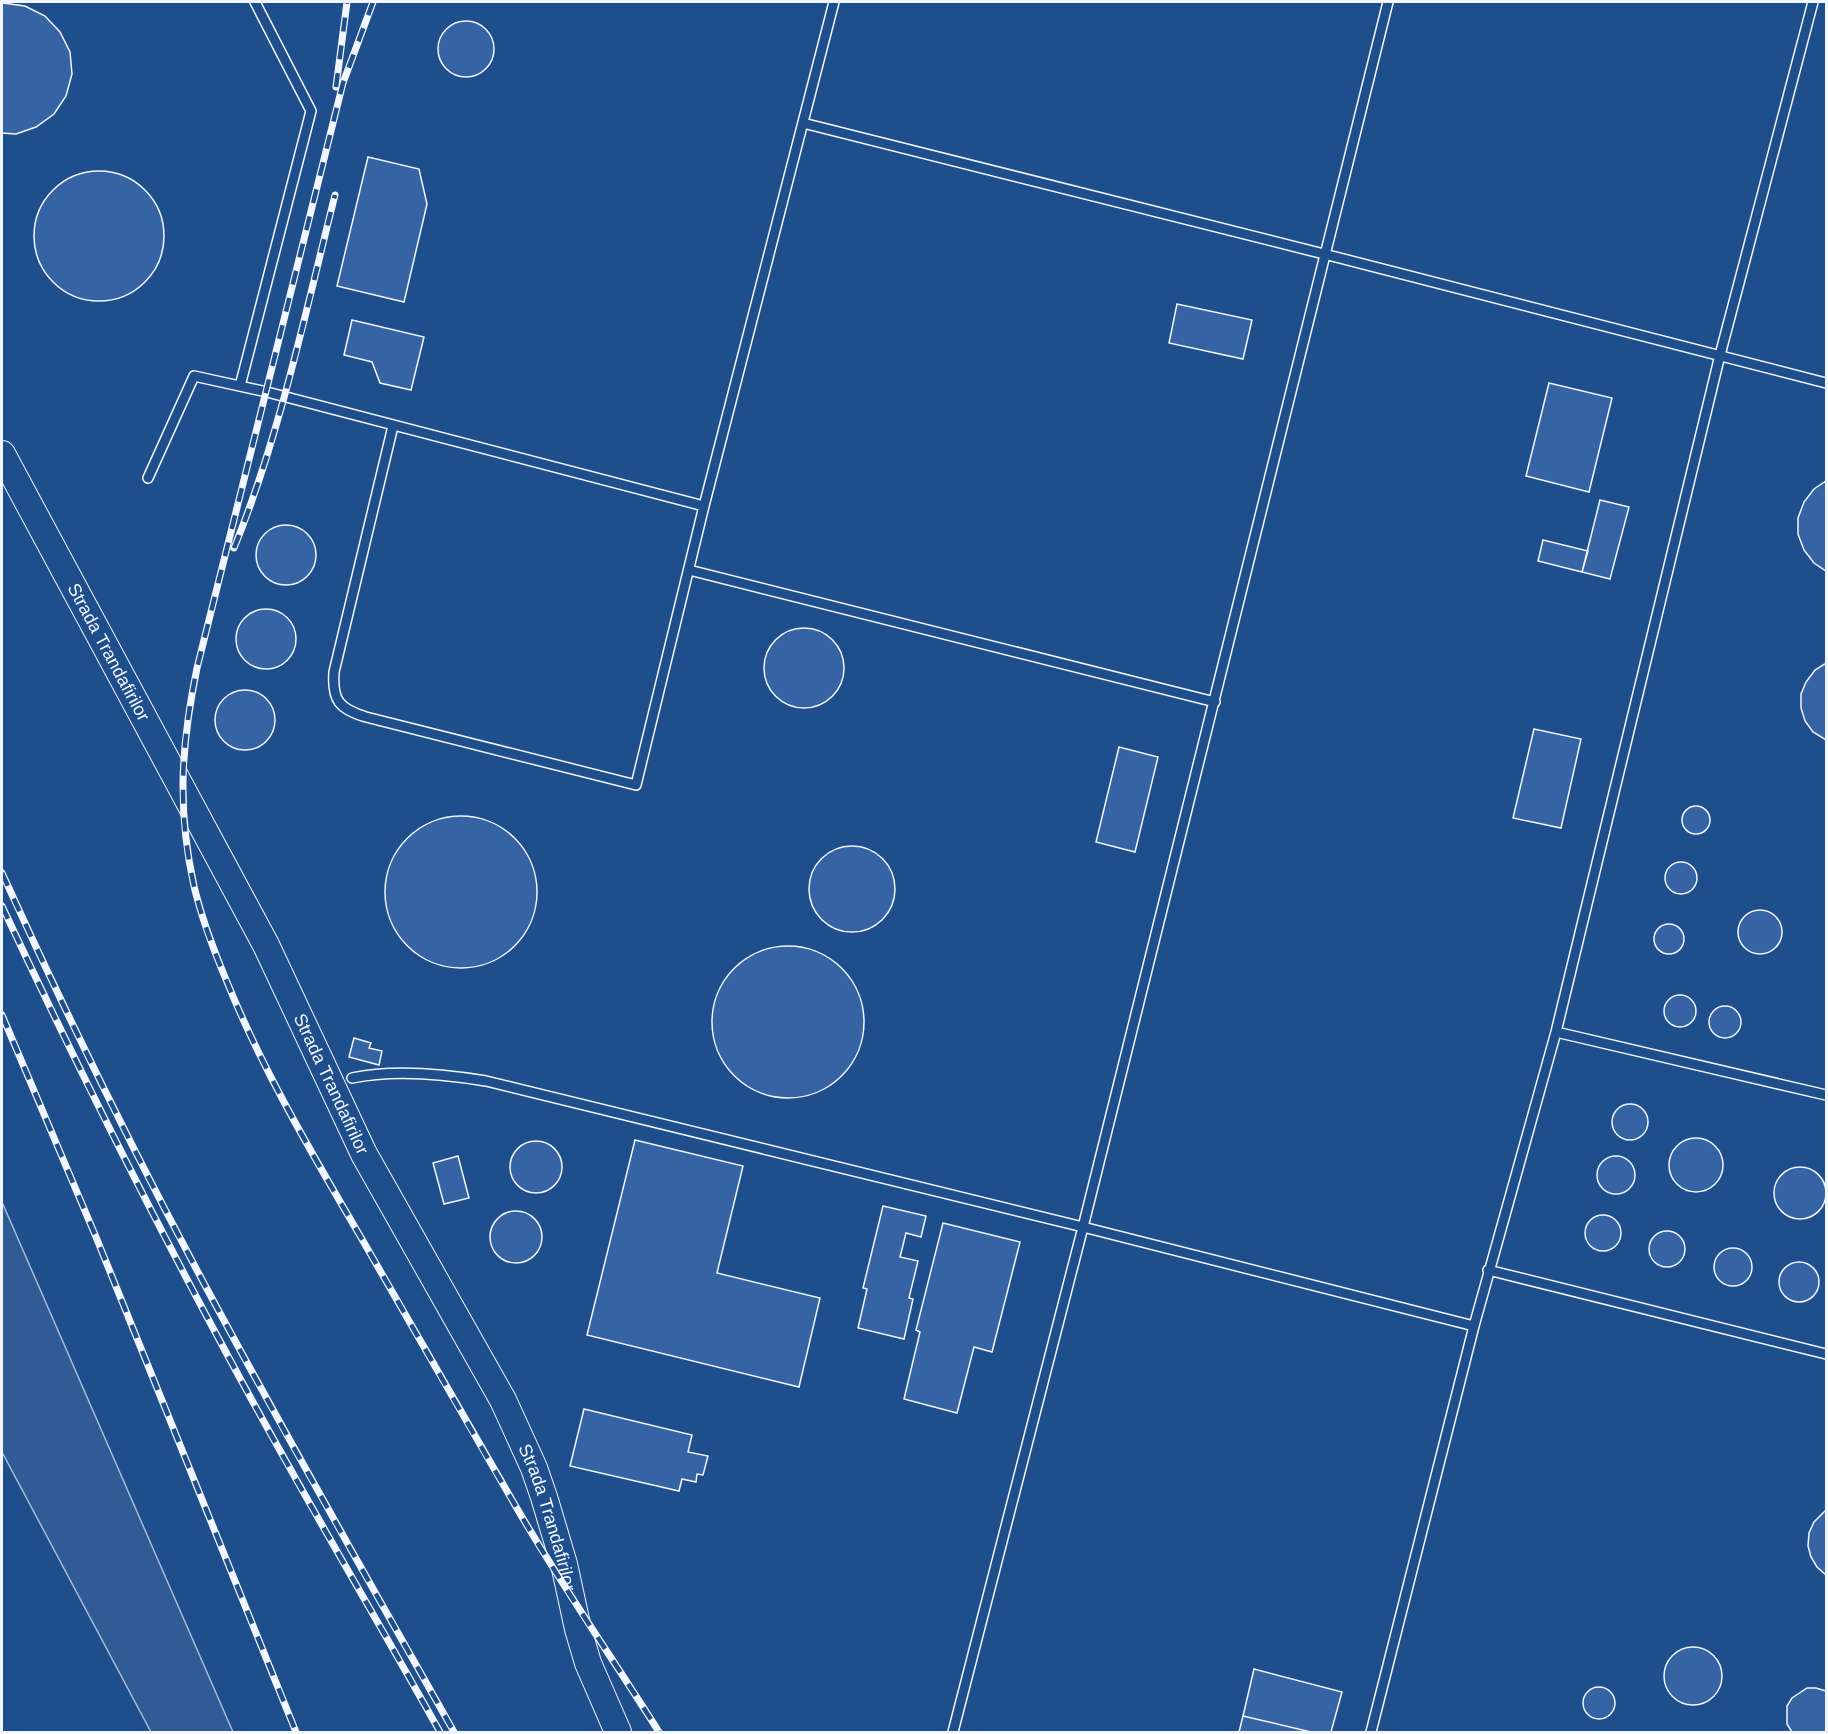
<svg xmlns="http://www.w3.org/2000/svg" width="1828" height="1734" viewBox="0 0 1828 1734" font-family="Arial,sans-serif">
	<style>
		.built { fill: #305b95; stroke: #a8bbd7; stroke-width: 1.5 }
		.building { fill: #3563a3; stroke: #f2f6ff; stroke-width: 1.5 }
		.lines { fill: none; stroke-linecap: round; stroke-linejoin: round }
		.lane-casing { stroke: #f2f6ff; stroke-width: 12 }
		.secondary-casing { stroke: #f2f6ff; stroke-width: 28 }
		.lane { stroke: #1f4e8c; stroke-width: 9 }
		.secondary { stroke: #1f4e8c; stroke-width: 26 }
		.rail-casing { stroke: #f2f6ff; stroke-width: 7 }
		.rail { stroke: #1f4e8c; stroke-width: 4.5; stroke-dasharray: 14; stroke-linecap: butt }
		.labels { text-anchor: middle; stroke-width: 4.5; stroke-linejoin: round; paint-order: stroke }
		.street-label { font-size: 18px; fill: #f2f6ff; stroke: #1f4e8c }
	</style>
	<rect width="100%" height="100%" fill="#1f4e8c"/>
	<path class="built" d="M2,1202l231,530h-82l-149,-280z"/>
	<path class="building" d="M3,3l22,3 20,10 15,16 10,20 2,22 -6,22 -12,18 -18,13 -20,7 -14,-1v-129z
		M438 49a28 28 0 1 1 56 0a28 28 0 1 1-56 0Z
		M368,157l51,12 8,35 -23,98 -67,-16z
		M34 236a65 65 0 1 1 130 0a65 65 0 1 1-130 0Z
		M1177,304l75,16 -9,39 -74,-16z
		M352,320l72,17 -13,53 -31,-7 -8,-21 -28,-7z
		M1549,383l63,15 -23,94 -63,-16z
		M1826,481v90l-12,-8 -10,-13 -6,-16v-16l6,-16 10,-13z
		M1600,500l29,7 -19,72 -28,-7z
		M256 555a30 30 0 1 1 60 0a30 30 0 1 1-60 0Z
		M1543,540l45,11 -6,21 -44,-11z
		M236 639a30 30 0 1 1 60 0a30 30 0 1 1-60 0Z
		M764 668a40 40 0 1 1 80 0a40 40 0 1 1-80 0Z
		M1826,663v77l-13,-8 -8,-11 -4,-13v-14l5,-12 9,-12z
		M215 720a30 30 0 1 1 60 0a30 30 0 1 1-60 0Z
		M1534,729l47,10 -20,89 -48,-10z
		M1119,747l39,10 -23,95 -39,-10z
		M1682 820a14 14 0 1 1 28 0a14 14 0 1 1-28 0Z
		M385 892a76 76 0 1 1 152 0a76 76 0 1 1-152 0Z
		M809 889a43 43 0 1 1 86 0a43 43 0 1 1-86 0Z
		M1665 878a16 16 0 1 1 32 0a16 16 0 1 1-32 0Z
		M1738 932a22 22 0 1 1 44 0a22 22 0 1 1-44 0Z
		M1654 939a15 15 0 1 1 30 0a15 15 0 1 1-30 0Z
		M712 1022a76 76 0 1 1 152 0a76 76 0 1 1-152 0Z
		M1664 1011a16 16 0 1 1 32 0a16 16 0 1 1-32 0Z
		M1709 1022a16 16 0 1 1 32 0a16 16 0 1 1-32 0Z
		M354,1038l17,5 -2,5 13,3 -3,14 -30,-8z
		M1612 1122a18 18 0 1 1 36 0a18 18 0 1 1-36 0Z
		M1669 1165a27 27 0 1 1 54 0a27 27 0 1 1-54 0Z
		M635,1140l108,26 -26,107 103,25 -21,89 -212,-52z
		M510 1167a26 26 0 1 1 52 0a26 26 0 1 1-52 0Z
		M458,1156l11,42 -25,6 -11,-41z
		M1597 1175a19 19 0 1 1 38 0a19 19 0 1 1-38 0Z
		M1774 1193a26 26 0 1 1 52 0a26 26 0 1 1-52 0Z
		M883,1206l43,10 -5,21 -15,-4 -6,24 18,4 -9,37 4,1 -9,40 -46,-11 9,-39 -4,-1z
		M490 1237a26 26 0 1 1 52 0a26 26 0 1 1-52 0Z
		M1585 1233a18 18 0 1 1 36 0a18 18 0 1 1-36 0Z
		M943,1223l77,19 -28,110 -18,-5 -17,66 -53,-14 16,-67 -4,-2z
		M1649 1249a18 18 0 1 1 36 0a18 18 0 1 1-36 0Z
		M1714 1267a19 19 0 1 1 38 0a19 19 0 1 1-38 0Z
		M1779 1282a20 20 0 1 1 40 0a20 20 0 1 1-40 0Z
		M584,1409l108,26 -4,17 20,4 -5,19 -6,-1 -1,8 -14,-3 -3,12 -109,-25z
		M1826,1510v65l-9,-8 -6,-10 -3,-11 1,-13 5,-11z
		M1664 1676a29 29 0 1 1 58 0a29 29 0 1 1-58 0Z
		M1254,1669l88,23 -11,40h-20l-68,-16z
		M1583 1703a16 16 0 1 1 32 0a16 16 0 1 1-32 0Z
		M1807,1688h9l10,3v41h-34l-5,-8v-18l5,-8z
		M1243,1716l68,16h-72z"/>
	<g class="lines">
		<defs>
			<path id="lane" d="M803,123l521,131 502,129
				M240,386l71,-275 -56,-109
				M393,426l-59,246c-2,28 5,37 32,45l270,68 68,-279 130,-504
				M148,478l46,-102 73,16 437,114
				M689,570l526,132
				M1556,1032l270,63
				M352,1078c42,-9 92,-4 134,3l597,146 391,99
				M1488,1270l338,84
				M953,1732l130,-505 305,-1225
				M1371,1732l103,-406 82,-294 164,-677 93,-353"/>
			<g id="secondary">
				<path id="s1" d="M2,454l264,491 98,209 139,246 31,68 10,29 20,67 14,65 10,34 30,69"/>
			</g>
		</defs>
		<use href="#lane" class="lane-casing"/>
		<use href="#secondary" class="secondary-casing"/>
		<use href="#lane" class="lane"/>
		<use href="#secondary" class="secondary"/>
		<defs>
			<path id="rail" d="M373,2l-30,81 -146,585c-16,78 -20,140 -3,218 8,34 20,65 33,96 37,91 87,175 136,259 51,88 101,177 152,264 45,78 96,151 144,227
				M336,87l11,-85
				M234,548c46,-113 71,-234 101,-353
				M2,873c64,141 132,280 205,416 80,149 164,296 247,443
				M2,906c71,152 146,302 226,450 68,127 142,251 212,376
				M2,1015l94,222 200,495"/>
		</defs>
		<use href="#rail" class="rail-casing"/>
		<use href="#rail" class="rail"/>
	</g>
	<g class="labels">
		<g class="street-label">
			<text dy="6" stroke="none"><textPath href="#s1" startOffset="225">Strada Trandafirilor</textPath></text>
			<text dy="6" stroke="none"><textPath href="#s1" startOffset="711">Strada Trandafirilor</textPath></text>
			<text dy="6" stroke="none"><textPath href="#s1" startOffset="1197">Strada Trandafirilor</textPath></text>
		</g>
	</g>
	<rect width="1828" height="1734" fill="none" stroke="#f2f6ff" stroke-width="6"/>
</svg>
